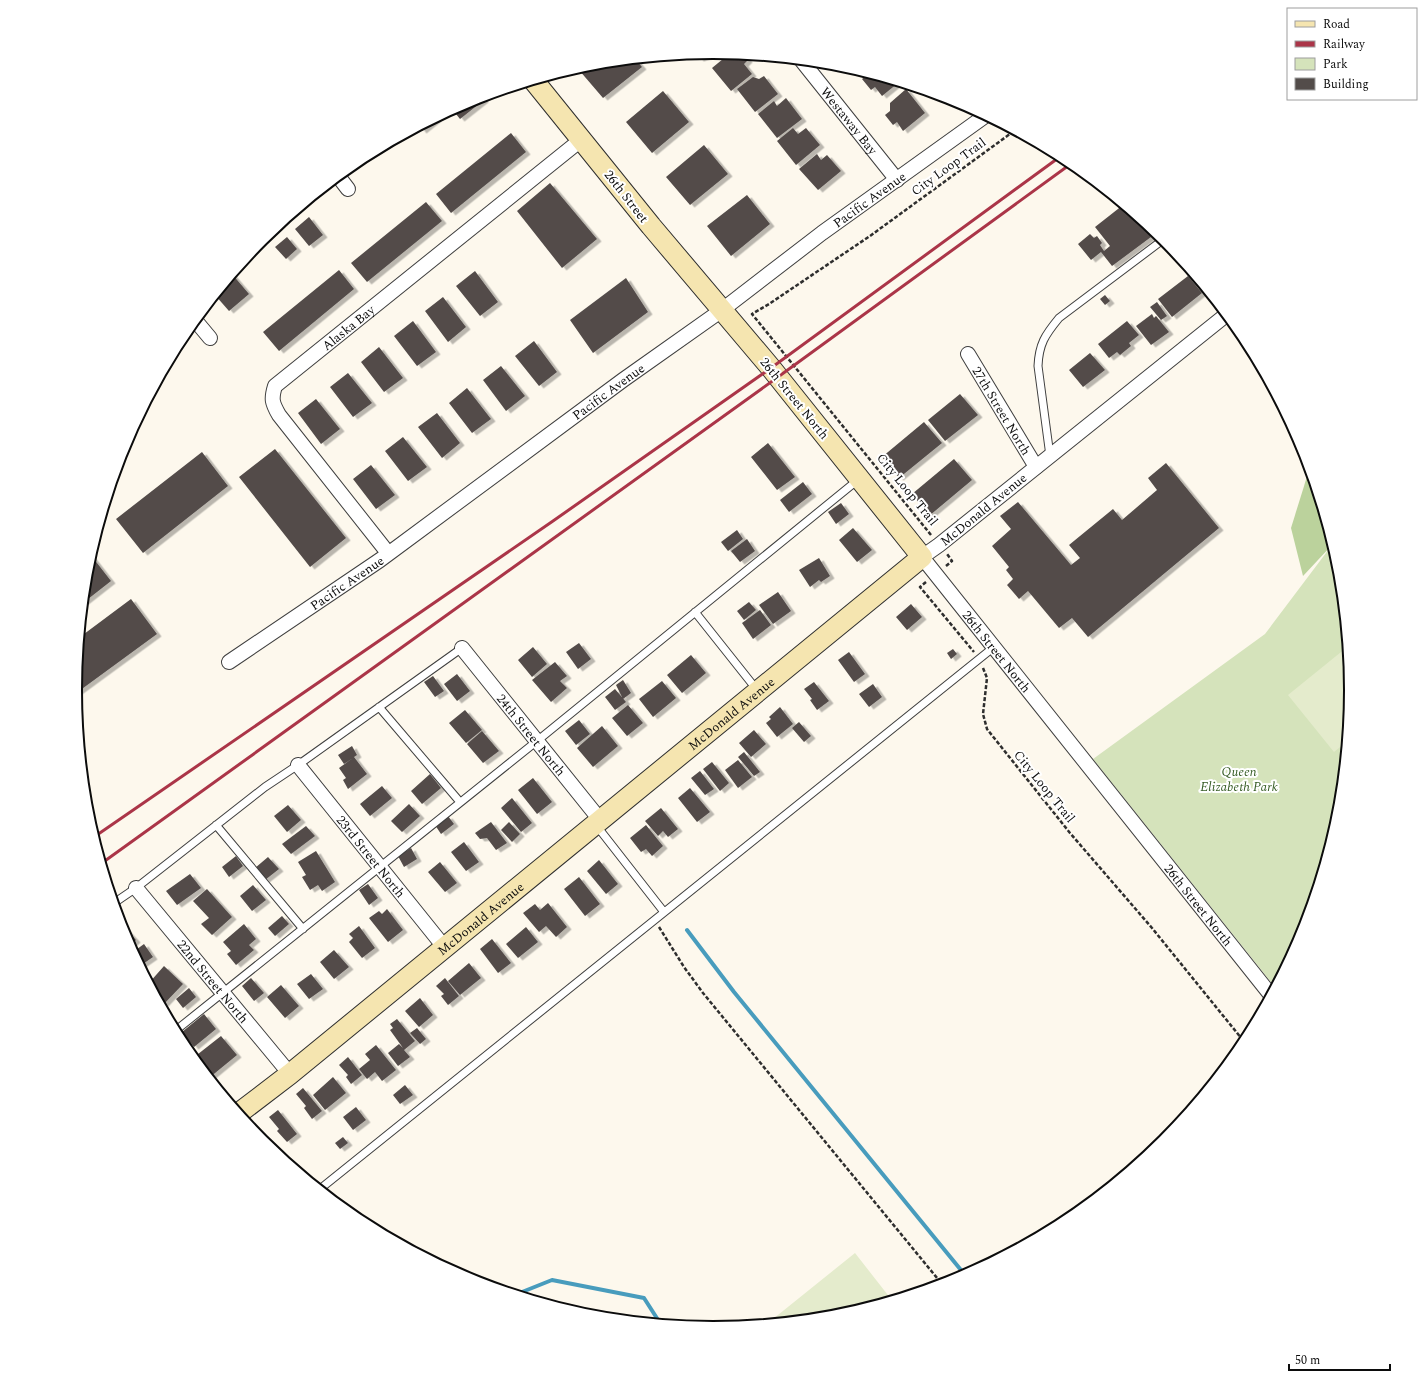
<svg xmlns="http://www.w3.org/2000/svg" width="1425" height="1380" viewBox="0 0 1425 1380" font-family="Spectral,serif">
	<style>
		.green { fill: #d5e3bb }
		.forest { fill: #bbd29c }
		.pitch { fill: #e4ebcc }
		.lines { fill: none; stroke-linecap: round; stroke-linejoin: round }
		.stream { stroke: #489cbd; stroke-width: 4 }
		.building { fill: #534c4a; filter: url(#shadow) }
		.lane-casing { stroke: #3f3f3f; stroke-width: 9 }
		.street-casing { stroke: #3f3f3f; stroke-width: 16 }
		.secondary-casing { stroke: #2e2e2e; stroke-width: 22 }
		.path { stroke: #2e2e2e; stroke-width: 2.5; stroke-dasharray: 4 2; stroke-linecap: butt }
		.lane { stroke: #fff; stroke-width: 7 }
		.street { stroke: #fff; stroke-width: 14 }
		.secondary { stroke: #f5e5b0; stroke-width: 20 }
		.rail { stroke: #ab3548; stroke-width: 3 }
		.labels { text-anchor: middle; stroke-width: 4; stroke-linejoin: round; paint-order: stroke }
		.street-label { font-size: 13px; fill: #0c0c0c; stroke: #fff }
		.park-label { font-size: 13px; font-style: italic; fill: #365c25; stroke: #fff }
		.rim { fill: none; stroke: #0c0c0c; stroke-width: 2 }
	</style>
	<defs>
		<filter id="shadow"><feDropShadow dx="4.5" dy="2.5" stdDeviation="0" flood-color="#0004"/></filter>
	</defs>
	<rect width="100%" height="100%" fill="#fdf8ed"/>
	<path class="green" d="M1332,545l6,21 12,124 -12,125 -36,119 -28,52 -181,-227 172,-125z"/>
	<path class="forest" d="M1309,470l23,75 -29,31 -12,-48z"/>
	<path class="pitch" d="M1346,648l4,42 -5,53 -11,9 -46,-57z
		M855,1253l36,46 -54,17 -69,7z"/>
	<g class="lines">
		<path class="stream" d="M687,930l47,62 231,283
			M517,1294l35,-14 92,18 16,25"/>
	</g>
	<path class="building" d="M713,52l6,1 -20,6 -2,-5z
		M729,54l16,1 3,5 -4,4 8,10 -21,17 -19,-23z
		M636,60l6,7 -39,31 -24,-28 9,-6z
		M868,74l17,5 13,4 -16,13 -7,-9 -4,3 -9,-11z
		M764,76l14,18 -23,18 -18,-23 16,-12 6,2z
		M906,89l19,24 -22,18 -6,-9 -4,3 -8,-10 5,-4v-8z
		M663,91l26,31 -37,31 -26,-31z
		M482,97l2,3 -24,19 -8,-10 17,-9z
		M786,98l16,21 -25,19 -19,-24 16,-13 3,5z
		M435,118l2,1 -15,12 -3,-4z
		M793,128l5,6 8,-6 14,17 -24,20 -19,-24z
		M511,133l15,19 -75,61 -15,-19z
		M704,145l24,29 -38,31 -24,-28z
		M817,154l4,6 6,-5 14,16 -23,19 -19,-21z
		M550,183l47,56 -35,29 -45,-57z
		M747,195l23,29 -39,32 -24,-30z
		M426,202l16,19 -75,61 -16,-19z
		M1123,205l9,8 19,24 -39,29 -11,-14 -10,8 -13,-16 12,-10 4,4 3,-2 5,7 -2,2 4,6 6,-5 -15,-19z
		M309,217l14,18 -14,11 -14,-17z
		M287,237l10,12 -11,10 -11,-12z
		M339,270l15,19 -75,62 -16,-19z
		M475,271l23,31 -18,14 -24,-30z
		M232,274l17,20 -20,17 -14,-16z
		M1188,276l14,17 -30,24 -14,-18z
		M626,278l22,34 -55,41 -23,-33z
		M1105,295l5,6 -5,4 -5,-6z
		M443,297l23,30 -18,15 -23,-31z
		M1157,302l10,14 -6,4 -11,-13z
		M1152,314l2,4 2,-2 13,16 -18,13 -15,-19z
		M413,321l23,31 -19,14 -23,-30z
		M1127,321l12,14 -10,8 2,3 -11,9 -3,-3 -8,6 -11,-14z
		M534,341l23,31 -18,14 -24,-30z
		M379,347l24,31 -19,14 -23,-30z
		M1090,353l15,17 -22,17 -14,-17z
		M501,366l24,30 -19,15 -23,-31z
		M348,373l24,30 -19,14 -23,-30z
		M467,388l24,31 -19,14 -23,-30z
		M960,394l18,21 -33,26 -17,-21z
		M316,399l24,30 -19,15 -23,-31z
		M437,413l23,30 -18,15 -24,-31z
		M924,422l18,21 -43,35 -17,-21z
		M403,437l24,30 -19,14 -23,-30z
		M768,443l27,34 -18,13 -26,-33z
		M275,449l71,89 -36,29 -71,-90z
		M202,452l26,34 -85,67 -27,-34z
		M954,459l18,21 -43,36 -17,-22z
		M1166,463l53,65 -131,109 -16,-19 -13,10 -31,-37 -9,8 -12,-14 6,-6 -7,-9 3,-3 -17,-21 19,-17 -11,-13 18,-14 53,63 9,-7 -11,-13 44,-36 9,11 35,-30 -9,-12z
		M371,465l24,30 -19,14 -23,-30z
		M803,482l9,12 -23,18 -9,-12z
		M841,503l8,11 -13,10 -8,-12z
		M853,528l19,22 -15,12 -18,-22z
		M737,530l6,9 -15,12 -7,-9z
		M747,539l8,12 -15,11 -9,-11z
		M90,554l21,27 -28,22 4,-38z
		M819,558l11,18 -9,6 -2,-2 -9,7 -11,-17z
		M778,592l13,19 -18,13 -14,-19z
		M131,599l26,35 -82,60 5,-57z
		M749,602l7,8 -12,10 -7,-9z
		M911,604l11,13 -15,13 -11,-13z
		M760,610l11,15 -18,14 -11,-16z
		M579,643l12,16 -13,10 -12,-17z
		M533,647l14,17 -15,13 -14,-17z
		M953,649l4,5 -6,5 -4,-6z
		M849,652l16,22 -11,8 -16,-22z
		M691,655l15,18 -24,20 -15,-18z
		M555,662l12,14 -7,5 7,7 -16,14 -19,-22z
		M457,674l13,17 -13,10 -13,-17z
		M433,676l11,15 -9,6 -11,-15z
		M623,680l8,13 -8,6 -7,-14z
		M662,681l14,17 -23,19 -14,-18z
		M814,682l15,19 -12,9 -7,-10 2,-1 -8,-10z
		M873,684l9,13 -13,10 -10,-13z
		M615,689l11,13 -11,8 -10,-13z
		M628,705l15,18 -16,13 -15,-18z
		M780,707l13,17 -16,13 -11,-14 5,-4 -2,-2z
		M465,710l17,20 -16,13 -17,-20z
		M579,720l11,14 -14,11 -11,-14z
		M799,722l12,14 -7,6 -12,-14z
		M602,726l16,20 -25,21 -16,-19z
		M754,730l12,14 -15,13 -12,-14z
		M482,731l17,20 -16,12 -16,-19z
		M352,746l5,9 -3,2 13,17 -19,15 -5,-9 3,-2 -7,-10 14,-10 -9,6 -6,-9z
		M744,752l16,20 -6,4 -16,-19z
		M738,760l14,17 -14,11 -13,-18z
		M712,762l17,21 -9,8 -17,-22z
		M700,771l14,18 -9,6 -14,-17z
		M430,774l11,14 -19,16 -11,-13z
		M533,778l19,24 -15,12 -19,-24z
		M382,786l10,12 -22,18 -10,-12z
		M690,788l20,24 -13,10 -19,-24z
		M512,798l20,25 -11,9 -20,-24z
		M409,804l11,12 -18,16 -11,-11z
		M288,805l13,15 -14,12 -13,-16z
		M661,808l17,21 -10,8 -5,-6 -5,5 -13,-15z
		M448,816l6,8 -13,10 -6,-9z
		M491,822l16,21 -11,7 -9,-12 -7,1 -5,-6z
		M509,822l11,12 -8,8 -11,-12z
		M646,825l17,21 -11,10 -6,-7 -5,3 -11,-14z
		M306,826l9,10 -24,18 -9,-10z
		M464,842l15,20 -13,9 -15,-19z
		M411,848l6,11 -13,8 -6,-11z
		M316,851l19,31 -13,9 -4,-6 -8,5 -8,-13 4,-2 -8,-13z
		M236,856l7,10 -14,11 -7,-10z
		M268,857l11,12 -14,11 -10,-12z
		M599,860l19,24 -12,10 -19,-23z
		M440,862l17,21 -12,9 -17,-20z
		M190,874l11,14 -24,17 -11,-14z
		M579,877l21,27 -15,12 -21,-27z
		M368,884l10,14 -9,7 -10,-15z
		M253,885l13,15 -14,11 -12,-15z
		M207,889l25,28 -20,18 -11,-11 8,-6 -16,-17z
		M548,903l19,24 -11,10 -10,-11 -7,6 -16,-19 12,-9 5,6z
		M387,909l16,21 -15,12 -19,-24 10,-7 3,3z
		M282,916l7,8 -14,12 -7,-8z
		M244,924l12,15 -7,6 5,5 -18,15 -9,-11 4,-3 -8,-9z
		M359,926l16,22 -13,10 -13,-16 4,-4 -4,-4z
		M526,927l12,15 -20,16 -12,-14z
		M125,928l11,12 -6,6 -8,-15z
		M492,939l19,24 -13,10 -18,-24z
		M144,944l9,13 -13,9 -7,-14z
		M334,950l15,17 -15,12 -14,-17z
		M469,963l12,15 -21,17 -12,-14z
		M164,966l19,18 -19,20 -8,-7 -7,-14z
		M311,974l12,15 -14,10 -12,-15z
		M251,978l13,15 -10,8 -12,-15z
		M445,978l14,18 -11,9 -7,-9 3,-2 -8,-8z
		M281,985l18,21 -14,12 -18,-21z
		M189,988l7,9 -13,11 -7,-9z
		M420,998l13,17 -14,12 -14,-16z
		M204,1014l12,15 -22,18 -12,-15z
		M397,1019l18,22 -11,9 6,7 -12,9 -10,-13 11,-9 4,4 -13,-18 3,-2 -3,-4z
		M417,1028l9,11 -6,5 -10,-11z
		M221,1036l16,19 -28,23 -16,-20z
		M376,1045l20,25 -14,11 -7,-9 -8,7 -8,-10 11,-9 -5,-6z
		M348,1057l14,18 -11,9 -5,-7 2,-2 -9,-10z
		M333,1077l13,16 -21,17 -12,-15z
		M405,1085l8,10 -13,9 -7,-9z
		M303,1088l19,23 -10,8 -8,-11 2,-2 -10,-12z
		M356,1107l10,13 -13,10 -10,-13z
		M278,1110l19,24 -10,8 -10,-11 2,-2 -10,-12z
		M257,1131l14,17h-1l-9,-7 -6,-8z
		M343,1137l5,6 -8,6 -5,-6z"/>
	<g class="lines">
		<defs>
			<path id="lane" d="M1050,456l-12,-90c1,-22 7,-31 21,-48l105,-79
				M695,612l62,78
				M379,707l81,95
				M216,825l87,104
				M596,825l68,87
				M114,903l22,-15 129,-101 33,-22 164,-117
				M175,1031l362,-290 322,-262
				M320,1189l674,-542"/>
			<g id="street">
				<path id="s1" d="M802,61l95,119"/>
				<path d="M338,176l10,13"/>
				<path id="s2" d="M1226,315l-287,230 -17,12 348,437"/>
				<path d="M195,320l15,18"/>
				<path id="s3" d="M968,354l68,113"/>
				<path id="s4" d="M388,553l-109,-138c-7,-12 -8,-16 -4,-29l307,-247"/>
				<path id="s5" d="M462,648l139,173"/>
				<path id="s6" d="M229,662l151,-102 243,-180 99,-70 100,-77 163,-117"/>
				<path id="s7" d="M298,765l147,183"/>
				<path id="s8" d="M136,888l154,186"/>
			</g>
			<g id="secondary">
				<path id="s9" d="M239,1113l51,-39 632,-517 -151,-189 -120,-142 -117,-145"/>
			</g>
		</defs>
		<use href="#lane" class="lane-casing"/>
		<use href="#street" class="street-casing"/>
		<use href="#secondary" class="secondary-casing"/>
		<path class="path" d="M931,535l-179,-221 17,-10 101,-68 144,-105
			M946,566l6,-5 -5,-7
			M926,582l-6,5 54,65
			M983,668l4,10 -4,36 4,15 83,104 82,95 90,111 2,4
			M659,927l25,40 19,26 239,291"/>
		<use href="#lane" class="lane"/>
		<use href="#street" class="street"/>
		<use href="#secondary" class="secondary"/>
		<path class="rail" d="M94,837l459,-316 218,-153 290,-212
			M102,863l676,-486 294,-214"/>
	</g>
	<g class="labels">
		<g class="street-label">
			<text dy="5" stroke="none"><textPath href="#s1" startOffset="76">Westaway Bay</textPath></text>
			<text transform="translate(948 166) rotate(-36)" y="5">City Loop Trail</text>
			<text transform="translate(627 196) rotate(52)" y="5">26th Street</text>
			<text dy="5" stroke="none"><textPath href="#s6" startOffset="790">Pacific Avenue</textPath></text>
			<text dy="5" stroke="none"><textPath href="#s4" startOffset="300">Alaska Bay</textPath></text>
			<text dy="5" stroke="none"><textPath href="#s6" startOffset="466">Pacific Avenue</textPath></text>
			<text transform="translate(795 398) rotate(51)" y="5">26th Street North</text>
			<text dy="5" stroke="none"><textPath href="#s3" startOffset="66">27th Street North</textPath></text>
			<text transform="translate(908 489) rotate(51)" y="5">City Loop Trail</text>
			<text transform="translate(983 509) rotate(-39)" y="5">McDonald Avenue</text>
			<text dy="5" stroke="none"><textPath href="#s6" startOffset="142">Pacific Avenue</textPath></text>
			<text dy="5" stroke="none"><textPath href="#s2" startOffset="509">26th Street North</textPath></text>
			<text dy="5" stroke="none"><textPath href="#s9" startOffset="634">McDonald Avenue</textPath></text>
			<text dy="5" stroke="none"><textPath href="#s5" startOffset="111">24th Street North</textPath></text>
			<text transform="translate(1045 786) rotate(51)" y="5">City Loop Trail</text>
			<text dy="5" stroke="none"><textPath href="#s7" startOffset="117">23rd Street North</textPath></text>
			<text dy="5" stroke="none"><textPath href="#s2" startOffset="833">26th Street North</textPath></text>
			<text dy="5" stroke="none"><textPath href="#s9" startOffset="310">McDonald Avenue</textPath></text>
			<text dy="5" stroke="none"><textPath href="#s8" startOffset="121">22nd Street North</textPath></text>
		</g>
		<g class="park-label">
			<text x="1239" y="776">Queen<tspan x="1239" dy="15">Elizabeth Park</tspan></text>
		</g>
	</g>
	<path d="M0 0H1425V1380H0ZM82 690a631 631 0 1 1 1262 0a631 631 0 1 1-1262 0Z" fill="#fff" fill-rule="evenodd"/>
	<path class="rim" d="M82 690a631 631 0 1 1 1262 0a631 631 0 1 1-1262 0Z"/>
	<rect x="1287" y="8" width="130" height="92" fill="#ffffff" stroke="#9e9e9e"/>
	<rect x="1295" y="21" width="20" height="6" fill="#f5e5b0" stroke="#9e9e9e"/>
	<text x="1323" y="28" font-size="12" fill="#0c0c0c">Road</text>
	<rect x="1295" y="41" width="20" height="6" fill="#ab3548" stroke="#9e9e9e"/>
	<text x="1323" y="48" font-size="12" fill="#0c0c0c">Railway</text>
	<rect x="1295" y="58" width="20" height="12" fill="#d5e3bb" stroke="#9e9e9e"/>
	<text x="1323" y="68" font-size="12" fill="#0c0c0c">Park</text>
	<rect x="1295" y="78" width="20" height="12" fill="#534c4a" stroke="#9e9e9e"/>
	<text x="1323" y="88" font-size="12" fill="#0c0c0c">Building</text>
	<path d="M1289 1364v6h101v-6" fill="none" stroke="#0c0c0c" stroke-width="2"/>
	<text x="1295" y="1364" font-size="12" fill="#0c0c0c" stroke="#ffffff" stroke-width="3" paint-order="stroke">50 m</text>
</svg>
